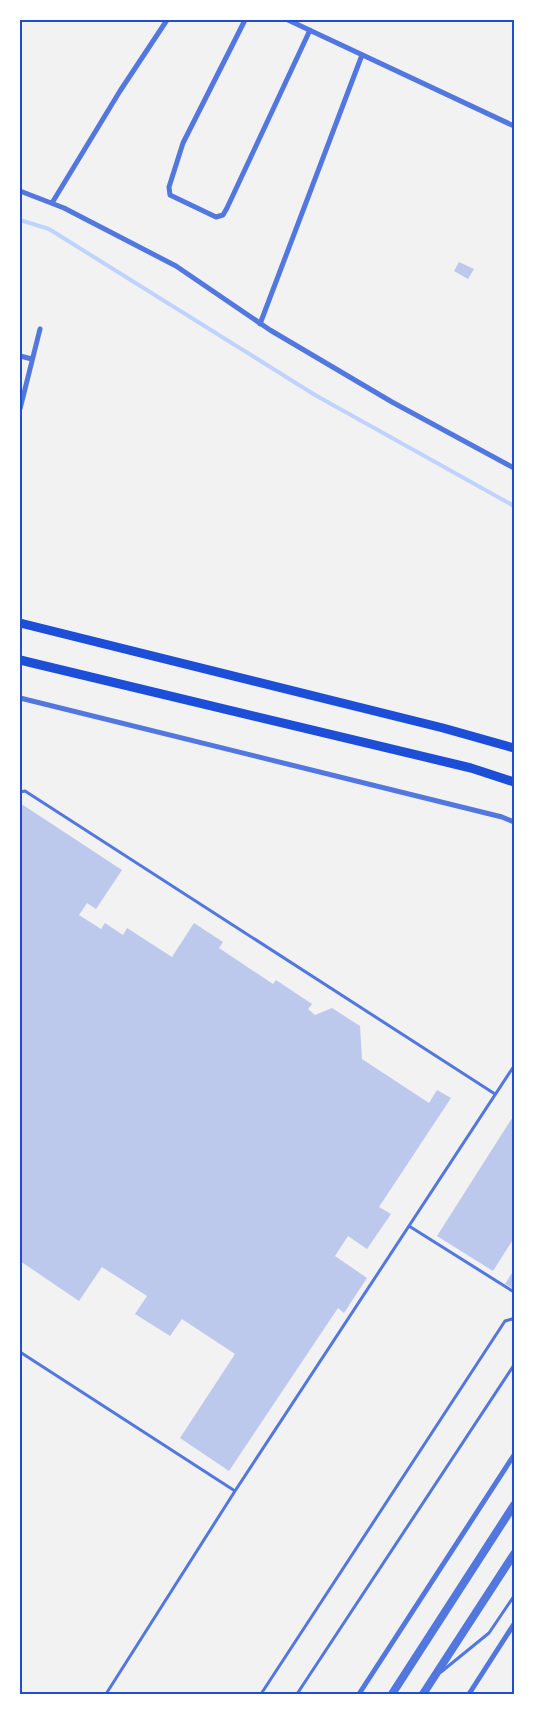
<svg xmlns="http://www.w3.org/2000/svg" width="534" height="1714" viewBox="0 0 534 1714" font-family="Spectral,serif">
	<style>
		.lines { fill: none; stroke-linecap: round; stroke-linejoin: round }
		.stream { stroke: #bfd3fe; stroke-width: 4 }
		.building { fill: #bdc9ec }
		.service { stroke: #5277de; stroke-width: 3 }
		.minor { stroke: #5277de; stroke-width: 5 }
		.tertiary { stroke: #5277de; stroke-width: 8 }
		.secondary { stroke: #1d4ed8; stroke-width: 9 }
		.neatline { fill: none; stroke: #1d4ed8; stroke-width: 2 }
	</style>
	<rect width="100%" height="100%" fill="#f2f2f2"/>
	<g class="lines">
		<path class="stream" d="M20,220l29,9 266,166 199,111"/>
	</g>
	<path class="building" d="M459,262l15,7 -6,10 -14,-8z
		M23,805l99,65 -26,39 -9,-6 -8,12 22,14 4,-6 18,12 4,-7 45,29 22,-34 29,19 -4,6 54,36 3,-4 36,24 -4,5 7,6 17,-7 28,18 2,33 67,44 8,-13 14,8 -72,109 12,7 -24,35 -19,-13 -13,20 32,22 -23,35 -6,-5 -109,163 -49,-33 55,-84 -53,-35 -12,17 -35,-22 12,-18 -45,-29 -23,34 -59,-40v-452z
		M514,1115v123l-21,33 -56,-35z
		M514,1270v19l-9,-5z"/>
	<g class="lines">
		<path class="service" d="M20,792l5,-1 470,303
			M409,1226l105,66
			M20,1352l215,139
			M441,1672l48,-39 25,-37
			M106,1694l129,-203 279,-425
			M261,1694l244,-373 7,-2 2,1
			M297,1694l217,-329"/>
		<path class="minor" d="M245,20l-62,123 -14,44 1,8 46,22 7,-2 4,-7 83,-178
			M288,20l226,106
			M20,191l44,17 112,58 94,64 122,72 122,66
			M52,203l68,-112 47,-71
			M260,324l102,-269
			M20,356l12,3
			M20,409l20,-80
			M20,698l482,119 12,5
			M359,1694l155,-239
			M469,1694l45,-70"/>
		<path class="tertiary" d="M392,1694l122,-189
			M423,1694l91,-140"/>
		<path class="secondary" d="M20,623l423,105 71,20
			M20,660l451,108 43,14"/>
	</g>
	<rect width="534" height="1714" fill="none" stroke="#ffffff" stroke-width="42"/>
	<rect x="21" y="21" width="492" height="1672" class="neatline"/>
</svg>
